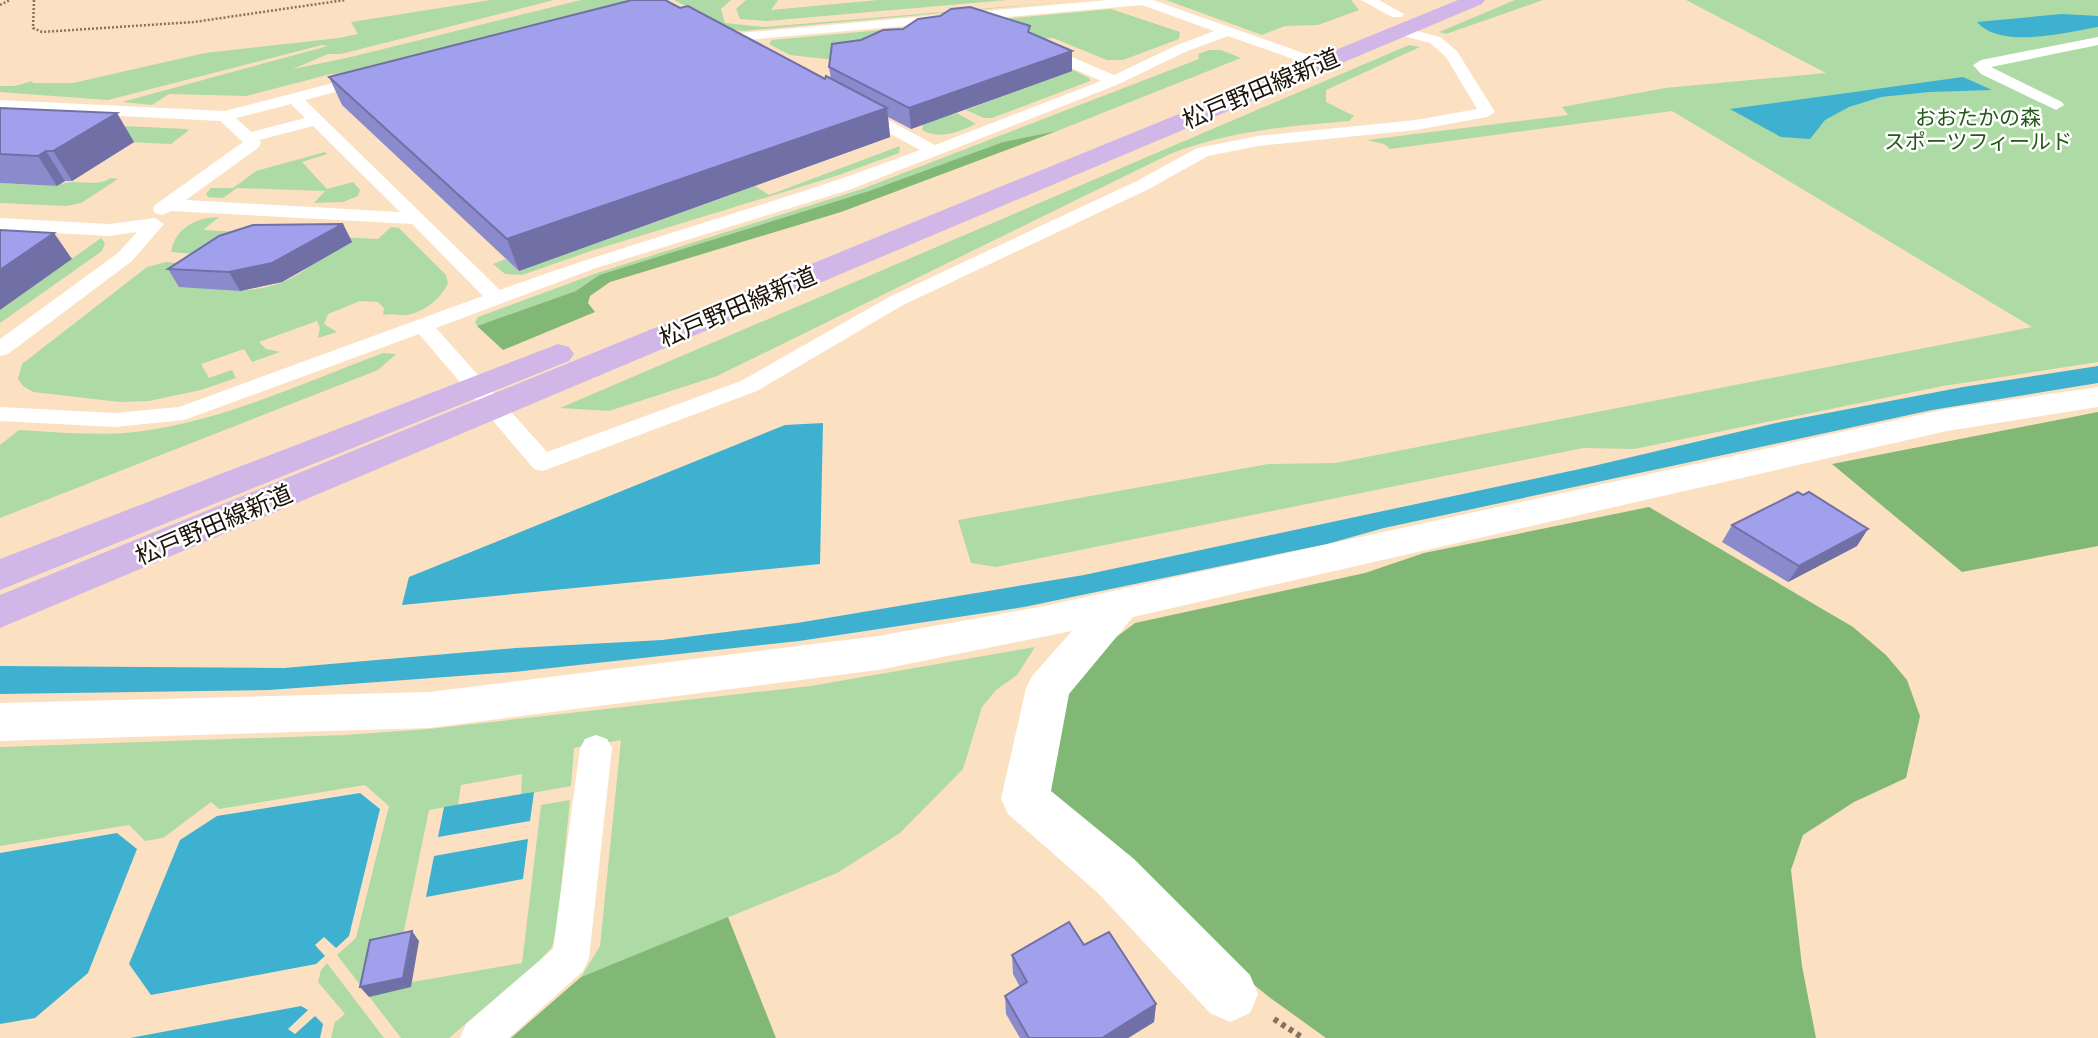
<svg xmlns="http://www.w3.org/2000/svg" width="2098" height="1038" viewBox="0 0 2098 1038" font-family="'Asap Condensed','Noto Sans JP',sans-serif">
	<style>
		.green { fill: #aedaa5 }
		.forest { fill: #81b875 }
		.water { fill: #3eb0d0 }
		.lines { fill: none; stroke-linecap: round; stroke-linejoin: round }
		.path-far1 { stroke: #85735f; stroke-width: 2.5; stroke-dasharray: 2 2; stroke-linecap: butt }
		.path { stroke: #85735f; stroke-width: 6; stroke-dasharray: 4.5 4.5; stroke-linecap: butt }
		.service { fill: #fff; fill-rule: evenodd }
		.minor { fill: #fff; fill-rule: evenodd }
		.primary { fill: #d1b7e8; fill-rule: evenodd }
		.wall { fill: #8a8acc }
		.shaded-wall { fill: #7170a6 }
		.building { fill: #a1a0ed; stroke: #7170a6; stroke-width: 2 }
		.labels { text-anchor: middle; stroke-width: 5; stroke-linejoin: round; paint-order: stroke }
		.far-park-label { font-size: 21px; fill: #245a18; stroke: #fff }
		.street-label { font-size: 24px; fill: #1d1409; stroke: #fff }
	</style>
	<rect width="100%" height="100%" fill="#fce0c2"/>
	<path class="green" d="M491,0h63l-213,54h-13l-35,15 58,-12 230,-57h71l-294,76 -27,-2 -85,22 -77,-2 -17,11 -30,-3 206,-56 -6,-1 -214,55 -108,-8v-6h15l17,-5 1,2h40l132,-30 134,-15 19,-4 -7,-12z
		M674,0h57l-10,9 4,14 40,4 321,-27 -343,31 -14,-2z
		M746,0h32l-7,10 107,-10h129l-240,21 -27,-2 -4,-10z
		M1166,0h185l8,10 -41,15 -33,1 -23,9z
		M1515,0h28l-97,34 -7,-2z
		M1686,0h412v362l-155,24 -309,63 -51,-1 -587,119 -25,-4 -13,-43 310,-56 68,-1 696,-136 -360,-216 -282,38 -6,-5 -17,-4 201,-25 -6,-8 103,-19 161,-15z
		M1111,9l69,23 -1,7 -56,21h-16l-54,-22 -226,21 -37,-4 -21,-11 3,-4z
		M1409,45l11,2 -94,43v12l28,14 -5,5c-61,5 -121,10 -179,33l-453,222 -108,35 -49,-3z
		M1209,50h12l20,8 -184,73 -54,11 -134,49 -270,84 -23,16 -99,35 -2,-4 3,-5 119,-44 265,-84 337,-130 -1,-5z
		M1073,70l16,8 1,3 -98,37h-8l-18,-8z
		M957,113l19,11c-18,8 -36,16 -54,6l1,-6z
		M1,120l185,9 3,1 -18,14 -171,-8z
		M900,146l-1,7 -63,23 -242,74 -72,25 -17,-1 -12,-10 13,-5 13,12 236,-85 14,9z
		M325,152l2,2 -25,8 25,27 26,-7 7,8 -2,6 -15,6 -29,1 11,-12 -88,-3 -14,10 -15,-1 -2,-3 5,-6h22l23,-17z
		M111,178l7,1 -37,24 -14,3 -67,-3v-20l57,3c17,-10 37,3 54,-8z
		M219,217l-16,13 175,9 13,-12 8,1 47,47 2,8c-6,15 -25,30 -42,32 -7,1 -14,-2 -23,0l1,-7 -6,-6 -18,-1 -32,13 -4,10 13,8 -19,6 2,-10 -3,-7 -58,21 7,7 14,3 -28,10 -8,-13 -43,15 8,14 23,-8 4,8 -35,12 -52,11 -29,1 -87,-10 -10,-6 -5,-7 4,-15 125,-97 19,-5 49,4 13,24c29,2 61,-5 84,-26l-141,-12c4,-24 26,-35 48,-35z
		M101,238l4,5 -3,8 -102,72v-13z
		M383,353l13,1 -18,16 -378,148v-73l19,-15c41,2 83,7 124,1 82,-11 162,-49 240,-78z
		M1035,647l-18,28 -21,15 -14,17 -19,62 -63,64 -63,40 -256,104 19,-31 21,-206 -47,8 -3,38 -50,9 1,-21 -61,11 -3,20 -29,5 -28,135 9,43 2,-6 110,-19 19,-158 29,-5 -13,129 -5,18 -12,13 -91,78h-48l-64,-83 19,-17 33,-132 -24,-21 -146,24 -8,-7 -48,36 -18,3 -16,-16 -129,21v-99l345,-12 84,-6 382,-43z
		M327,963l57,75h-53l4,-16 10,-8 -27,-32 3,-12z"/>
	<path class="forest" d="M1057,131l-216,81 -231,70 -20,14 -2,7 7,9 -92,38 -26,-24 99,-35 23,-16 270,-84 134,-49z
		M2098,412v134l-136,26 -130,-108z
		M1649,507l204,120 33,28 21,25 13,36 -14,62 -52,24 -51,33 -12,35 11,96 14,72h-490l-57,-41 -87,-71 -133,-132 20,-111 22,-27 44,-33 230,-50 59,-20z
		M728,917l48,121h-265l70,-61z"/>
	<path class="water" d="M2062,14l36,2v11c-31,5 -97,23 -121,-5z
		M1963,77l29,13 -63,2 -48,5 -32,10 -24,13 -15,19 -29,-2 -51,-28z
		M2098,366v17l-166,27 -548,118 -57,16 -303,63 -225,34 -285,31 -245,18 -269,4v-28l284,2 232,-20 146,-8 135,-17 287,-48 505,-108 187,-44 187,-36z
		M823,423l-3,141 -418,41 7,-28 376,-152z
		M534,792l-4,29 -92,16 6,-30z
		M360,793l20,16 -31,127 -13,12 -12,-11 -9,8 10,11 -9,8 -165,31 -22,-31 51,-124 37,-24z
		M117,833l20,16 -49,124 -53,45 -35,6v-171z
		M528,839l-5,40 -97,18 8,-41z
		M301,1006l7,4 -20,19 7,5 20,-18 8,8 -3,14h-190z"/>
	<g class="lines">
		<path class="path-far1" d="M34,0l-1,28 9,4 152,-10 151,-22
			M0,5l10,-5"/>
		<path class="path" d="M1274,1019l29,19"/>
		<path class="service" d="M1108,0h45l173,61 3,3 -3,3h-10l-88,-31 -43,16 -66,32 -270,106 -253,78 -160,60 111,124 194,-71 148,-84 248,-116 60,-33 61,-12 158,-16 61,-11 -31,-52 -16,-14 -33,-9v-6l5,-1 38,10 17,14 38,61 -8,5 -71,13 -158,16 -50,10 -59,33 -246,116 -146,86 -214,80 -9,-2 -115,-135 -235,86 -69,7 -115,-6v-14l115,6 64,-6 304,-111 -71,-72 -241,-13 -9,4 -7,-2 -2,-4 2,-4 88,-63 -23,-21 -220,-11v-10l225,11 143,-37 5,2 3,3 -3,3 -68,18 195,190c139,-51 282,-87 420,-140l-66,-36 -2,-3 2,-3h12l69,37 166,-64 -65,-29 -2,-3 2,-3h10l68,29 61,-29 39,-15 -72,-26 -419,37 -7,-4 2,-3zM291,104l14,14 -54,14 -15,-14zM313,126l87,86 -214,-12 73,-53 2,-4 -2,-3z
			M1361,0h18l25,14 -2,3h-10z
			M2098,37v8l-107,22 71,35 2,3 -8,5 -75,-36 -8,-9 8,-5z
			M0,218l109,6 46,-6 9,6 -32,37 -124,93 -8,2v-17l118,-86 19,-21 -28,4 -109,-6z
			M596,735l11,4 5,9 -23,210 -6,13 -74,67h-49l6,-14 87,-75 27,-201 5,-9z"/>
		<path class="minor" d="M2098,387v20l-151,24 -814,186 -64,77 -18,97 83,68 116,116 8,19 -8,19 -20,9 -20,-9 -112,-120 -90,-79 -7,-15 25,-111 6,-12 40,-45 -194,39 -449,58 -429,13v-38l429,-11 449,-56 166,-30 903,-197z"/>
		<path class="primary" d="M1458,0h27l-3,4 -1482,624v-33z
			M558,344l11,3 5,7 -5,7 -569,229v-31z"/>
	</g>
	<path class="wall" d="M680,8l145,71h6l-2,-12 32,-27 42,-11 128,4 41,18v20l-161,58 -23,-12 2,20 -371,134 -177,-166 -13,-28z
		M0,108l134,34 -62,39h-7l-8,5 -57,-3z
		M343,224l9,18 -70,40 -42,9 -61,-4 -11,-18z
		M1732,525l125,21 -69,36 -66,-40z
		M1084,945l72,59 -2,18 -26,16h-108l-14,-24 -1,-18 15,-9 -7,-13 -1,-19z"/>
	<path class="shaded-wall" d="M1072,51v20l-161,58 -2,-21z
		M887,108l3,29 -371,134 -12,-32z
		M117,113l17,29 -62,39 -19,-30z
		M46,151l19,30 -8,5 -19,-30z
		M343,224l9,18 -70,40 -42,9 -11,-19z
		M54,233l18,26 -72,51v-40z
		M1868,529l-11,17 -69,36 11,-16z
		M412,931l7,10 -8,46 -42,10 -9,-10z
		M1156,1004l-2,18 -26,16h-26z"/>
	<path class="building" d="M632,0h33l15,8 8,-2 137,73 1,-3 61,32 -380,131 -178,-162z
		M970,7l60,19 -2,6 44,19 -163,57 -80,-41 3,-23 29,-4 22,-10 20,-1 15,-10 22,-3 11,-7z
		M0,108l117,5 -64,38h-7l-8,5 -38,-2z
		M343,224l-71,39 -43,9 -61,-3 51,-33 34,-11z
		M0,230l54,3 -54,37z
		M1798,492l5,3 6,-3 59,37 -69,37 -67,-41z
		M1069,922l15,23 25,-13 47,72 -54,34h-73l-24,-42 22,-14 -15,-27z
		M412,931l-9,47 -43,9 10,-47z"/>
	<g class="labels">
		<g class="far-park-label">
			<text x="1978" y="125">おおたかの森<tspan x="1978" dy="24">スポーツフィールド</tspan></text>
		</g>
		<g class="street-label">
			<text transform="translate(1261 89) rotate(-23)" y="8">松戸野田線新道</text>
			<text transform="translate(738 307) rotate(-23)" y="8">松戸野田線新道</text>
			<text transform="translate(214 525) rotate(-23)" y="8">松戸野田線新道</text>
		</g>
	</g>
</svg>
